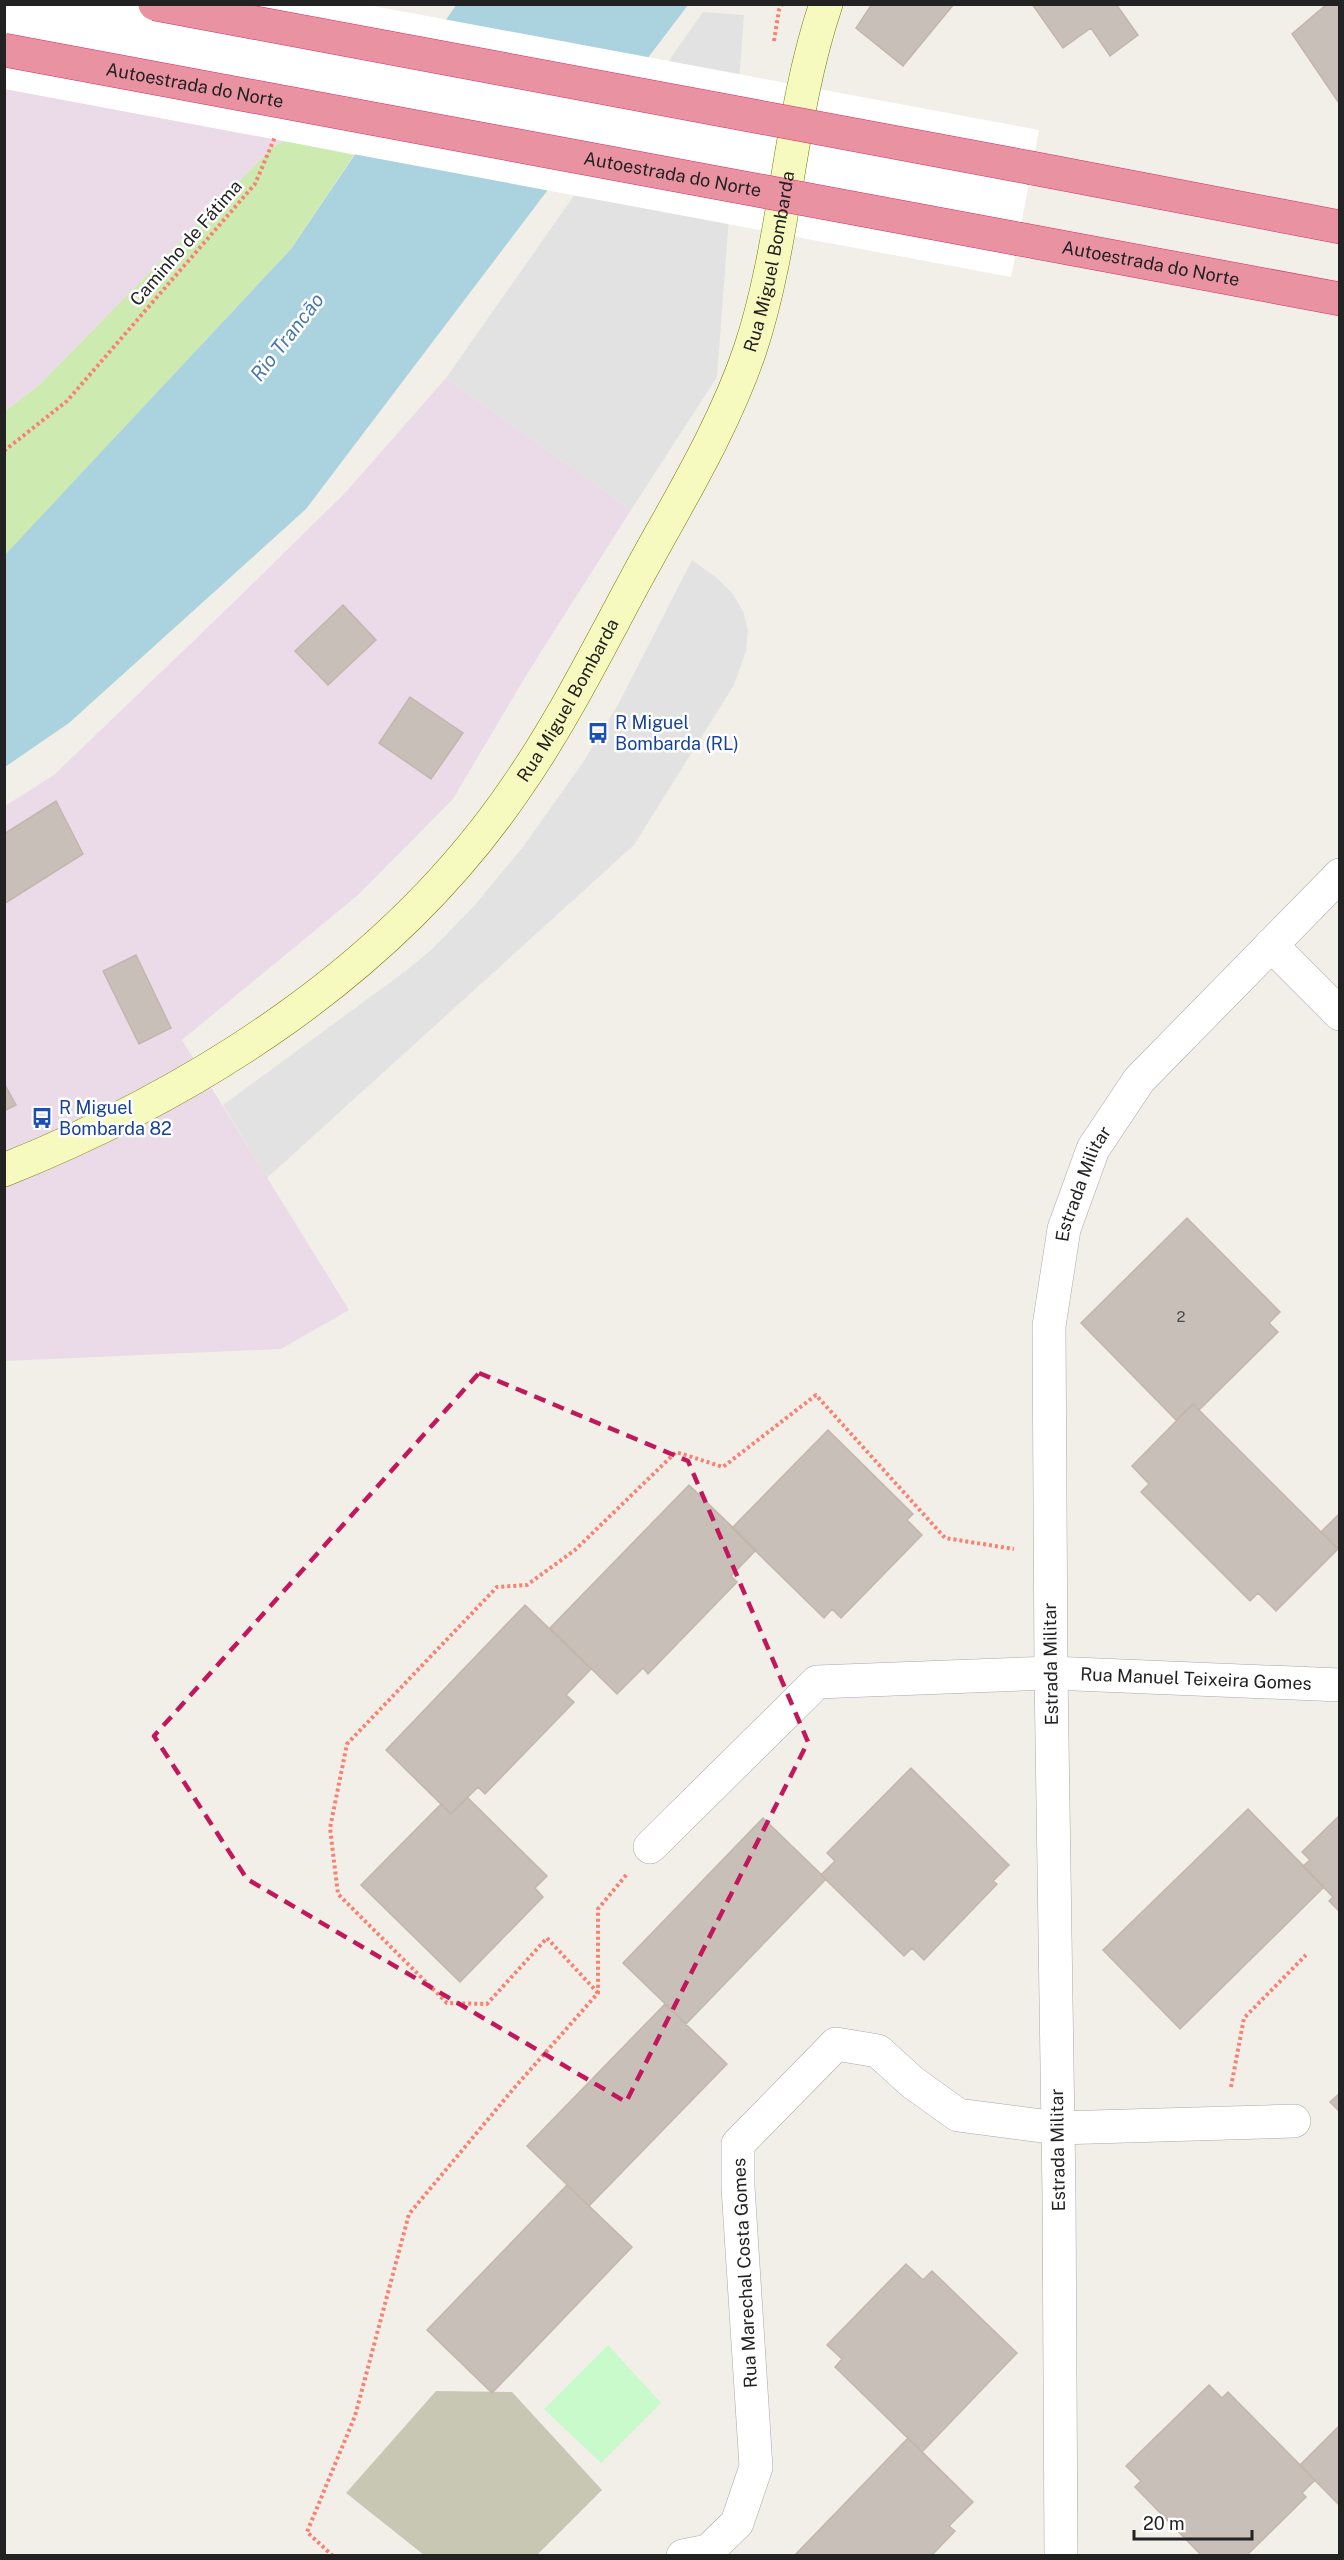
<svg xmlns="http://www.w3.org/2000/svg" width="1344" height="2560" viewBox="0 0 1344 2560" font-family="'Public Sans',sans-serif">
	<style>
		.industrial { fill: #ebdbe8 }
		.construction { fill: #c7c7b4 }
		.grass { fill: #cdebb0 }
		.park { fill: #c8facc }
		.parking { fill: #e2e2e2 }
		.water { fill: #aad3df }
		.pier { fill: #fff }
		.building { fill: #c7bfb8; stroke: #c4b6ab; stroke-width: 1.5 }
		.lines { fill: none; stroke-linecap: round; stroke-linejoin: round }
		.minor-casing { stroke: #a9a9a9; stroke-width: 34 }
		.tertiary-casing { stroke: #a9a9a9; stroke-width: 34 }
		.secondary-casing { stroke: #707d05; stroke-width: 34 }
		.motorway-casing { stroke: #dc2a67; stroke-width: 34 }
		.path { stroke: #fa8072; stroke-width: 4; stroke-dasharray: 3 3; stroke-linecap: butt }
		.minor { stroke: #fff; stroke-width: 33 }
		.tertiary { stroke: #fff; stroke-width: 33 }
		.secondary { stroke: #f7fabf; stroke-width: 33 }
		.motorway { stroke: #e892a2; stroke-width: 33 }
		.motorway-bridge-casing { stroke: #dc2a67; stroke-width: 34; stroke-linecap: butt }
		.motorway-bridge { stroke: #e892a2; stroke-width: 33 }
		.marked { fill: none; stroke: #c2185b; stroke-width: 4.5; stroke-dasharray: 12 8; stroke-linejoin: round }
		.labels { text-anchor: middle; stroke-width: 5; stroke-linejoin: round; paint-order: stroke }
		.number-label { font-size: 15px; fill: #4b4948 }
		.street-label { font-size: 18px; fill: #222; stroke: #fff }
		.transit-label { font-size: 18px; fill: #164399; stroke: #fff; text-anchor: start }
		.water-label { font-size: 20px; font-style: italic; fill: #4a7aab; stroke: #fff }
	</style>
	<rect width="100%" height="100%" fill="#f2efe9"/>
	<path class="industrial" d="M5,89l280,52 -12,6 -235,239 -33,25z
		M446,378l185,132 -104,164 -74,125 -95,96 -176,145 167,270 -68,39 -276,12v-555l49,-31 182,-175 109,-107z"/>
	<path class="construction" d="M436,2391l76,1 90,98 -66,66 -112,-1 -78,-62z"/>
	<path class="grass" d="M285,141l69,14 -63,94 -286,307v-145l33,-25 235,-239z"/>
	<path class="park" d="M608,2345l53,58 -60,60 -57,-54z"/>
	<path class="parking" d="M703,12l41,3 -27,362 -86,133 -185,-132z
		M692,560l26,19 14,14 11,18 5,19 -2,21 -12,34 -100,160 -367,333 -44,-73 184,-135 23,-19 44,-45 49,-59 61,-86 35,-58z"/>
	<path class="water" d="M456,5h232l-382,504 -237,214 -64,44 -1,-211 287,-307z"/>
	<path class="pier" d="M4,5h364l671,125 -28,147 -1006,-188z"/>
	<path class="building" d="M872,4h82l-51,62 -47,-38z
		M1032,4h84l22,31 -28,21 -19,-28 -28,20z
		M1327,4h13l-1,99 -47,-69z
		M343,605l33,35 -48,45 -33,-34z
		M410,697l53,36 -32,46 -52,-36z
		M56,801l27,53 -79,50v-70z
		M136,955l35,73 -32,16 -36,-73z
		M4,1083l12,22 -12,6z
		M1187,1218l93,94 -11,11 9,9 -79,78 -6,-6 -17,16 -95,-97z
		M1193,1404l145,145 -62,62 -18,-18 -8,8 -109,-109 8,-8 -17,-18z
		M828,1430l85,84 -6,6 15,15 -81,83 -9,-9 -8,9 -92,-90z
		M689,1485l67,65 -25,26 6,6 -89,92 -5,-6 -26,26 -67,-66z
		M1340,1513v37l-19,-18z
		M525,1605l66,64 -25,26 8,7 -89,92 -7,-7 -27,27 -65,-64z
		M911,1768l98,97 -16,16 4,3 -73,76 -12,-12 -8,8 -83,-81 14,-14 -8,-8z
		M467,1797l80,79 -12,12 8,9 -83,85 -99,-97 80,-81 10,10z
		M1248,1809l76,78 -144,142 -77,-79z
		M1340,1815v97l-11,-11 4,-4 -30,-31 7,-6 -8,-8z
		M763,1818l63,61 -140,145 -63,-61z
		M665,2004l62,60 -138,142 -62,-60z
		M1340,2093v19l-10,-10z
		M567,2185l65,62 -140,146 -65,-63z
		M906,2264l17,16 9,-9 85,82 -95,99 -87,-85 7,-8 -15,-14z
		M1209,2385l13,13 6,-6 87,88 -13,13 4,4 -60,59h-44l-67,-69 6,-6 -15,-15z
		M1340,2425v81l-40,-41z
		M908,2438l65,64 -24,24 6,5 -24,25h-137z"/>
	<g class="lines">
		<defs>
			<g id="minor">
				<path d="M1271,945l69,69"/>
				<path id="s1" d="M650,1847l167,-165 234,-9 289,12"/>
				<path d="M683,2556l25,-5 29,-28 19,-56 -18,-280v-43l98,-100 42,7 34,31 46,33 100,13 236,-7"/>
			</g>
			<g id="tertiary">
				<path id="s2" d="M1061,2556l-2,-361 -8,-522 -2,-347 15,-97 29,-80 46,-69 201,-205"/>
			</g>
			<g id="secondary">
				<path id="s3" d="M4,1170c199,-80 390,-203 512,-382 46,-66 82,-139 120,-209 40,-74 87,-149 114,-229 37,-112 38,-234 76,-346"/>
			</g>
			<g id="motorway">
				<path d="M1032,168l308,59"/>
				<path id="s4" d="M1019,239l321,60"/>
			</g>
		</defs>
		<use href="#minor" class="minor-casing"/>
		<use href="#tertiary" class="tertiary-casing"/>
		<use href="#secondary" class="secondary-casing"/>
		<use href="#motorway" class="motorway-casing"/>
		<path class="path" d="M774,41l5,-31 3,-6
			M4,451l63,-50 188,-217 20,-47
			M598,1993l-51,-55 -60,66 -40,-1 -109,-109 -8,-66 17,-84 150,-157 30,-2 48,-35 101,-98 47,15 93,-72 129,143 69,11
			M1231,2087l13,-69 62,-63
			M333,2556l-26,-24 48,-116 54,-202 106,-127 83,-94v-84l29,-35"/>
		<use href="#minor" class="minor"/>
		<use href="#tertiary" class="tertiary"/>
		<use href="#secondary" class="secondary"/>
		<use href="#motorway" class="motorway"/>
		<defs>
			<g id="motorway-bridge">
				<path d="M155,4l877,164"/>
				<path id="s5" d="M4,50l1015,189"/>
			</g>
		</defs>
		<use href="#motorway-bridge" class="motorway-bridge-casing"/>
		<use href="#motorway-bridge" class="motorway-bridge"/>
	</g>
	<path class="marked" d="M479,1373l209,88 120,281 -182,360 -379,-223 -93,-143z"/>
	<defs>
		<symbol id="bus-bare" viewBox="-9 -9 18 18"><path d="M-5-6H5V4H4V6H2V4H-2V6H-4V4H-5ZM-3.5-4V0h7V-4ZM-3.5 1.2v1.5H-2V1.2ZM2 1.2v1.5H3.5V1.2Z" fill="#1a4fb4" stroke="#fff" stroke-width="2.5" paint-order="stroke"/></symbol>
	</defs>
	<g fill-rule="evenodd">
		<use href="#bus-bare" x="583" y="718" width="30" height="30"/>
		<use href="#bus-bare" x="27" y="1103" width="30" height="30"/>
	</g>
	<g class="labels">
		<g class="number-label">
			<text x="1181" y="1322">2</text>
		</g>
		<g class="street-label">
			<text dy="6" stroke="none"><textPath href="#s5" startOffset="194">Autoestrada do Norte</textPath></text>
			<text dy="6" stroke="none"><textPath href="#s5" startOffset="680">Autoestrada do Norte</textPath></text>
			<text transform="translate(186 243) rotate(-49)" y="6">Caminho de Fátima</text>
			<text dy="6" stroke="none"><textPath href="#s3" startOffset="1236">Rua Miguel Bombarda</textPath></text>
			<text dy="6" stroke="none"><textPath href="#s4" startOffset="134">Autoestrada do Norte</textPath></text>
			<text dy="6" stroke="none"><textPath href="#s3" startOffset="750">Rua Miguel Bombarda</textPath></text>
			<text dy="6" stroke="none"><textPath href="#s2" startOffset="1377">Estrada Militar</textPath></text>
			<text transform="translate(1051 1664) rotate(-91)" y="6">Estrada Militar</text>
			<text dy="6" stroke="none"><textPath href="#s1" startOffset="614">Rua Manuel Teixeira Gomes</textPath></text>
			<text transform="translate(1058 2150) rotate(-91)" y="6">Estrada Militar</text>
			<text transform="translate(745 2273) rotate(-93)" y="6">Rua Marechal Costa Gomes</text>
		</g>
		<g class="transit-label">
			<text x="615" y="729">R Miguel<tspan x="615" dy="21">Bombarda (RL)</tspan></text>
			<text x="59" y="1114">R Miguel<tspan x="59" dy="21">Bombarda 82</tspan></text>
		</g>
		<g class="water-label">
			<text transform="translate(287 337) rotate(-52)" y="7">Rio Trancão</text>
		</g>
	</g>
	<rect width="1344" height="2560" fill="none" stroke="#222222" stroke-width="12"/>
	<path d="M1134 2530v9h118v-9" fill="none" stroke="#222222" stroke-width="3"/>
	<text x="1143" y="2530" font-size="18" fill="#222222" stroke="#ffffff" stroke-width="4.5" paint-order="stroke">20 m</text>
</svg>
